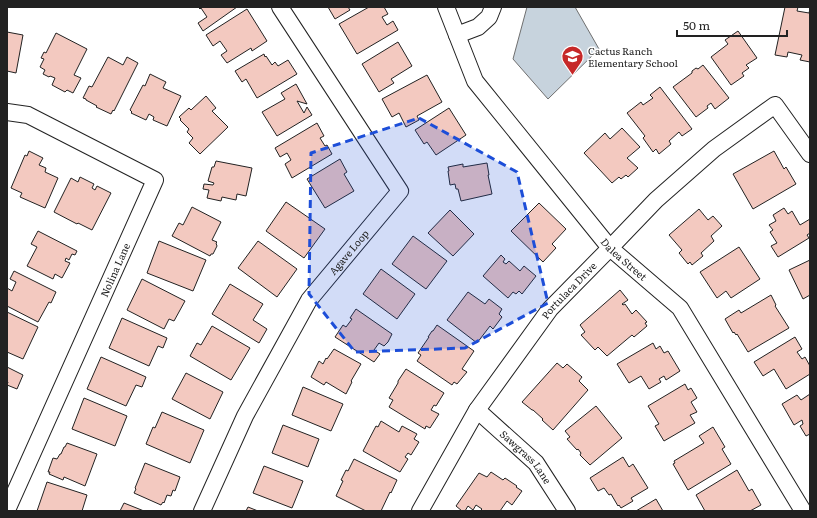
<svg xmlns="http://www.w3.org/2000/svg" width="817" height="518" viewBox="0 0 817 518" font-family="Literata,serif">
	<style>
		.water { fill: #c7d3dd; stroke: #6f6f6f }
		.building { fill: #f3c9c0; stroke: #222 }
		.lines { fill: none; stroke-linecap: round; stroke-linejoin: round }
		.minor-casing { stroke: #222; stroke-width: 18 }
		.minor { stroke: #fff; stroke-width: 16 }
		.marked { fill: #1d4ed8; fill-opacity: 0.2; stroke: #1d4ed8; stroke-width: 3; stroke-dasharray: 8 5; stroke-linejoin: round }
		.labels { text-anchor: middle; stroke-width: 3; stroke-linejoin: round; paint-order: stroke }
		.poi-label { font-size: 10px; fill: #222; stroke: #fff; text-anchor: start }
		.street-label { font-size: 10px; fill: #222; stroke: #fff }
	</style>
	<rect width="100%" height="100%" fill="#fff"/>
	<path class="water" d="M527,7h48l24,42 -51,50 -35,-40z"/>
	<path class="building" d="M198,7h39l-34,24 -5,-8 9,-6 -6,-9 -1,1z
		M328,7h20l2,3 -15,9z
		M369,7h15l4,7 -6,3 5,8 6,-4 5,9 -41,24 -18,-30z
		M785,7h13l-1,4 12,2 1,-4v53l-10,-2 2,-5 -14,-3 -1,5 -12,-2z
		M247,9l20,32 -15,10 -1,-3 -24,15 -6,-8 6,-4 -7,-10 -7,5 -7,-11z
		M738,31l19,27 -11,7 3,3 -7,5 2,3 -13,9 -20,-28 17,-13 -3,-4z
		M7,32l16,3 -7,38 -9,-2z
		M56,33l31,16 -13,26 7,3 -8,15 -6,-3 -2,2 -13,-7 3,-7 -5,-2 -1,1 -6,-3 2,-4 -5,-3 4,-8 -3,-1 3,-6 2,1z
		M398,42l14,24 -21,13 3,4 -15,9 -17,-28z
		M264,54l1,3 1,-1 6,9 3,-3 3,4 10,-6 9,14 -40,24 -11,-19 -4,3 -7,-11z
		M108,57l15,8 4,-8 11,6 -24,48 -1,-1 -2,4 -15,-7 1,-1 -11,-6v-1l-3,-1 6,-12 3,1z
		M703,65l26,33 -14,11 -4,-6 -4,3 1,2 -12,9 -23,-30 19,-14v-2l4,-3 2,1z
		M150,74l16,8 -3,6 18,8 -14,30 -14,-6 1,-3 -5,-3 -3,6 -15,-7 1,-1 -2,-2 13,-25 2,1z
		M427,75l15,27 -25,14 2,4 -13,7 -7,-14 -7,4 -10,-18z
		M296,84l11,20 -10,-3 7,12 3,-6 5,8 -35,21 -15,-24 23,-13 -4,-6z
		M660,87l32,42 -10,7 -3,-4 -10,9 2,3 -12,10 -3,-5 -3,3 -10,-14 2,-2 -18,-23 14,-11 2,3 10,-7 -3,-3z
		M206,96l10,12 -4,3 16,16 -28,27 -11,-11 4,-5 -6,-6 2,-3 -9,-9 1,-1 -2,-2 10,-9 2,2z
		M449,108l17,27 -30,20 -9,-13 -3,2 -9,-14z
		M317,123l7,13 -4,2 5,8 2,-1 5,9 -40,24 -7,-14 6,-4 -4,-7 -7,4 -5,-9z
		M622,128l18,19 -13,11 11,10 -10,9 -2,-2 -5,4 -2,-2 -7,6 -28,-30 21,-20 5,6z
		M29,151l14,7 -4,7 7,3 -1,4 13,6 -13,30 -25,-11 2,-4 -11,-5 14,-33 2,1z
		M774,151l10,18 2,-2 10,17 -43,25 -20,-35z
		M340,159l7,13 -3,2 10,17 -29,17 -18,-29z
		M216,161l36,7 -6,28 -9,-2 -1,6 -14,-3 -1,4 -14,-3 2,-8 -6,-1 1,-5 9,1 1,-2 -6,-2 4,-14h2z
		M487,163l2,12h-1l4,19 -31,7 -3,-12h-2l-1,-5 -5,1 -2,-14h1l-1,-4 15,-3v3z
		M80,177l14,7 -2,4 3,2 2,-4 14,7 -19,37 -14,-7 -1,1 -23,-12 17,-34 7,4z
		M286,202l39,27 -21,29 -38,-27z
		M539,203l27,26 -14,15 4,4 -13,14 -32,-31z
		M192,207l29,15 -9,18 5,2 -1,1 1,3 -4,8h-2l-1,2 -38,-20 7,-13 4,2z
		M784,208l4,6 4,-3 8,14 10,-6v14l-3,2 2,3 -31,19 -7,-11 6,-3 -7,-11 3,-2 -4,-5 7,-4 -3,-6z
		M699,209l9,11 5,-4 9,10 -11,10 3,5 -13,12 2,3 -11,9 -2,-3 -2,2 -9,-11 3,-3 -13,-15z
		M450,210l24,24 -21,22 -25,-23z
		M38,231l39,20 -2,4 -3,-1 -3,6 -3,-2 -1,3 5,2 -8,15 -7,-4 -2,5 -26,-13 10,-19 -6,-3z
		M413,236l34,25 -21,28 -34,-25z
		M159,241l47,19 -13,31 -46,-18z
		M258,241l39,28 -20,28 -39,-29z
		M739,247l21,32 -29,19 -5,-7 -9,7 -17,-26z
		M501,255l4,4 -2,3 3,2 3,-3 11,10 4,-5 12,10 -14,18 -3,-3 -3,3 -3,-2 -5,6 -25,-22z
		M810,260v35l-7,4 -14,-29z
		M381,269l34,25 -18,25 -34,-25z
		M14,271l42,21 -5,11 -2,-1 -11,20 -31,-16v-18l5,3 4,-9 -6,-3z
		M142,279l43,22 -11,20 -5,-2 -5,10 -37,-19z
		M230,284l33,20 -10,16 14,9 -8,14 -47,-29z
		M620,290l8,10 -6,4 1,1 2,-1 7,10 4,-4 11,12 -2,1 2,3 -13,11 -2,-2 -25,21 -9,-9 -3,3 -14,-15 4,-3 -5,-7z
		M468,292l17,12 4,-5 13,10 -3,5 3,3 -9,12 -3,-3 -13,17 -30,-23z
		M771,295l5,10 -1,1 14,22 -41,24 -11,-18 -1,1 -2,-3 -1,1 -8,-14 14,-9 2,3z
		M356,309l36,25 -4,8 -4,4 -5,-3 -5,7 6,4 -6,8 -39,-25 8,-12 3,2 6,-8 -2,-1z
		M7,312l31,15 -15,32 -16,-7z
		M122,318l45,20 -4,10 -5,-2 -9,20 -40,-18z
		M437,325l37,26 -12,18 5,3 -10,12 -3,-2 -2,3 -35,-24 4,-6 -3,-2 11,-16h-1l4,-6h1z
		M212,326l38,22 -19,32 -41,-24 7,-13 4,2z
		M795,337l7,12 -5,3 5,7 3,-2 5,9v8l-24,15 -12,-20 -11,7 -9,-14z
		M653,343l3,6 4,-3 4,7 4,-2 12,20 -14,9 -2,-4 -5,3 2,3 -12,7 -8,-13 -12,7 -12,-19z
		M334,349l27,15 -10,17 1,1 -6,12 -20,-12 -2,3 -13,-8 8,-16 4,3 3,-6 1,1z
		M101,357l45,20 -4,10 -6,-2 -10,21 -39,-17z
		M557,363l6,5 4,-4 15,13 -3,4 9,9 -35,40 -11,-10 1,-1 -10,-9h-1l-10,-8z
		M7,367l16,8 -6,14 -10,-4 1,-3h-1z
		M406,369l38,24 -8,13 -2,-1 -3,5 8,4 -9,14 -4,-2 -1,3 -36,-22 4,-7 -4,-2 9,-15v-2z
		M186,373l37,19 -13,27 -38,-20z
		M685,384l3,6 3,-2 6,10 -6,4 6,10 -7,3 5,8 -31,18 -9,-15 4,-2 -11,-18z
		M303,387l40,17 -12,27 -39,-16z
		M810,394v40l-4,2 -6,-10 3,-2 -1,-4 -8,5 -12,-21 15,-9 4,5z
		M84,398l43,18 -12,30 -43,-17z
		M596,406l26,32 -32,27 -10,-10 1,-2 -3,-4 -1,1 -10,-11 3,-2 -5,-6z
		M162,412l42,18 -14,33 -44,-19 7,-17 2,1z
		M381,421l18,11 3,-6 15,8 -3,5 5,3 -8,13 -3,-2 -3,4 3,2 -8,13 -37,-21 13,-25 2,1z
		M283,425l36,14 -11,28 -36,-14z
		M713,427l12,20 -3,2 9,15 -43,26 -15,-26 2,-1 -1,-2 30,-18 -5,-7z
		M67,443l30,11 -12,32 -21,-9 -1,3 -14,-6 1,-2h-2l5,-14 4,1 3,-5h1l3,-7h1z
		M623,457l6,10 4,-3 15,24 -17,10 2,3 -12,7 -2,-3 -1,1 -7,-12 -2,1 -5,-7 -6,3 -8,-13z
		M354,459l43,21 -6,13 -1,-1 -9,19h-15l-30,-15 7,-15 -2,-1 5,-10 2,1z
		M145,463l35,14 -5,14 -2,-1 -2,6 -4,-1 -3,8 -1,-1 -2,3 -27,-12 2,-4 -1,-1z
		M264,466l39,15 -11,27 -39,-15z
		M737,470l12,21 3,-2 9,16 -11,6h-45l-9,-16z
		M491,472l12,8 2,-2 12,8 -1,1 6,4 -10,14 -5,-4 -7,10h-20l2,-2 -6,-4 -3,5 -5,-4 -3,5h-3l-6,-5 23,-33 8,4z
		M47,482l40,13 -5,16h-45z
		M656,499l7,12h-27z
		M124,503l20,8h-24z
		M248,507l10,4h-12z"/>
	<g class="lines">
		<defs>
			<g id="minor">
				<path id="s1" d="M446,7l29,74 135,167 70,60 123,203"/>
				<path d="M457,35l21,-8 11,-10 4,-10"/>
				<path d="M7,112l21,3 127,65 -148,330"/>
				<path id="s2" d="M477,410l59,53 31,48"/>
				<path id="s3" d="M202,511l43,-95 64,-116 91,-109 -120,-184"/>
				<path id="s4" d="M420,511l57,-101 73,-101 60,-61 46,-48 58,-51 61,-44 35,49"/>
			</g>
		</defs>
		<use href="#minor" class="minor-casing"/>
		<use href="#minor" class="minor"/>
	</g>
	<path class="marked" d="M419,118l98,54 31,131 -83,45 -110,4 -46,-58 2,-141z"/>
	<defs>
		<symbol id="school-pin" viewBox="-11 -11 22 30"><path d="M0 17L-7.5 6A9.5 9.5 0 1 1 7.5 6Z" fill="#c62828" stroke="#fff"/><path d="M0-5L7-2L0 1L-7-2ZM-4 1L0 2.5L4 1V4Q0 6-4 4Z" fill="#fff"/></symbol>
	</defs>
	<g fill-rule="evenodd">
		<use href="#school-pin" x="560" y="44" width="25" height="34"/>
	</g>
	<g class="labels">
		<g class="poi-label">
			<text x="588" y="55">Cactus Ranch<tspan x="588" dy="12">Elementary School</tspan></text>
		</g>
		<g class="street-label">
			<text dy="4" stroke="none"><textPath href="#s3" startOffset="299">Agave Loop</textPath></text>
			<text dy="4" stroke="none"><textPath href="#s1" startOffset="312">Dalea Street</textPath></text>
			<text transform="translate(115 270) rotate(-66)" y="4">Nolina Lane</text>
			<text dy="4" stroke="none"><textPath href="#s4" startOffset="267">Portulaca Drive</textPath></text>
			<text dy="4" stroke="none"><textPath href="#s2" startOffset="68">Sawgrass Lane</textPath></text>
		</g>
	</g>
	<rect width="817" height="518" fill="none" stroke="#222222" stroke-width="16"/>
	<path d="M677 30v6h110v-6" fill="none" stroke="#222222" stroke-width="2"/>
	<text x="683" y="30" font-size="12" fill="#222222" stroke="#ffffff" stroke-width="3" paint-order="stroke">50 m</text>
</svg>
